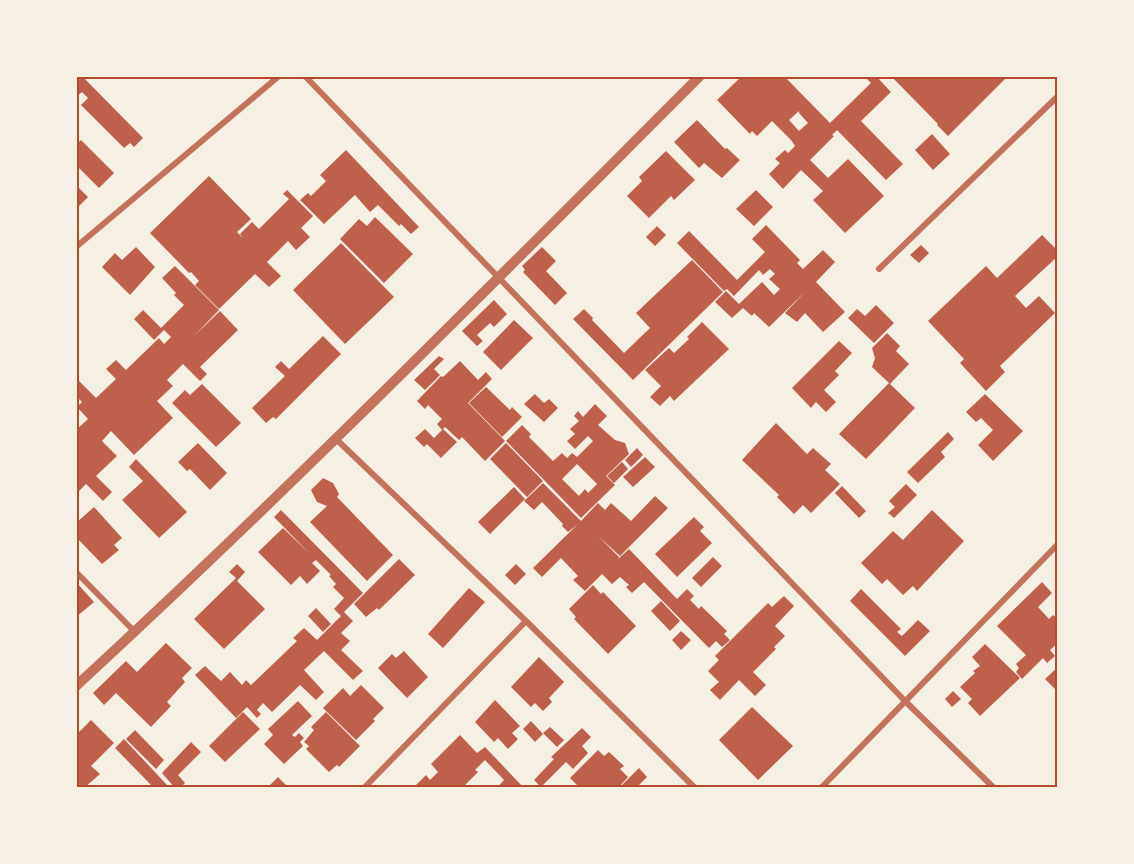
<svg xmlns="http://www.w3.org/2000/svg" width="1134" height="864" viewBox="0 0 1134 864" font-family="Lora,serif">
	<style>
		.building { fill: #bf614a; fill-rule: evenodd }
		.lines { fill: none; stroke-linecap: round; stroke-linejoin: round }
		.minor { stroke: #c5725c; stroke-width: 6 }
		.tertiary { stroke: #c5725c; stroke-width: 10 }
		.neatline { fill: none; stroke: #b5482f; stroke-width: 2 }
	</style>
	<rect width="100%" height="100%" fill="#f6efe4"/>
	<path class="building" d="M77,76h5l61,62 -9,9 -4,-4 -6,5 -43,-43 7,-7 -6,-6 -6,5z
		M742,76h42l46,47 41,-40 -7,-7h12l15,16 -30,29 42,43 -17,16 -49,-50 -5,5 2,1 -24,24 18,18 20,-19 36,37 -39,37 -32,-33 10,-9 -22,-21 -18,19 -14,-15 11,-11 -5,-4 10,-9 3,3 7,-7 -4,-6 -19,-19 -15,15 -5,-5 -2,3 -33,-34zM799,111v2l9,10 -9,8 -10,-11z
		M891,76h117l-60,60 -11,-11 1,-1z
		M697,120l28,29 2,-1 13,12 -18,18 -18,-15 -5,5 -25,-26z
		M932,134l18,20 -17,16 -18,-20z
		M81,140l33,33 -15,15 -23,-23v-20z
		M346,150l73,77 -8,7 -10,-10 -2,2 -21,-21 -8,7 -15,-17 -31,29 -24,-24 8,-7 3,3 15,-15 -6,-6z
		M666,151l29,29 -21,20 -3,-4 -22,22 -22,-22 15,-15 -3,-4z
		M209,176l42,43 -14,13 6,6 -3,-4 12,-12 7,7 30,-30 -6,-5 4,-4 26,26 -12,12 9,9 -14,13 -8,-9 -21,21 14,14 -12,11 -14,-13 -36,35 -24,-24 4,-4 -8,-9 -2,1 -39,-40z
		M76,185l12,12 -12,12z
		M756,190l17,17 -19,19 -18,-17z
		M375,217l38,37 -29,29 -44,-44 19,-20 8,7z
		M766,225l34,35 -3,3 6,6 20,-19 12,12 -19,20 29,30 -22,20 -18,-19 -8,9 -12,-9 20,-21 -36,35 -15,-14 -2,3 -9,-8 -11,10 -17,-16 11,-11 13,13 23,-22 12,13 6,-6 -11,-10 6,-5 -5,-5 -7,6 -4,-5 -25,26 -7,-7 -3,2 -47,-48 12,-12 48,49 28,-28 -13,-13z
		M657,226l9,9 -11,11 -9,-9z
		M1042,235l16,16v5l-43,40 11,12 13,-12 16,17 -55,53 5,6 -19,19 -26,-28 4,-4 -36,-38 58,-55 11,12z
		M341,243l53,54 -49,47 -52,-54z
		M921,245l8,8 -10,10 -9,-8z
		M136,247l19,20 -25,28 -28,-28 13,-14 7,7z
		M542,247l14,14 -10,10 21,22 -12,12 -32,-33 2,-2 -3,-4z
		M692,260l31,32 -90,88 -60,-61 11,-10 9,9 -1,2 32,33 26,-25 -14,-15z
		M175,266l44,44 -25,26 26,-25 18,19 -38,37 7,7 -7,7 -17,-17 -16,16 6,6 -16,15 16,17 -39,37 -23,-24 -9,10 15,15 -21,20 16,16 -9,9 -17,-17 -10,10v-64l12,-11 -11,-12 5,-5 -6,-6v-18l20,20 20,-19 -10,-10 10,-9 10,10 33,-32 5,6 7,-7 -7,-7 -10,10 -20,-21 9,-9 18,18 23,-23 -10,-10 2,-2 -14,-15z
		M494,300l13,14 -13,13 -4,-4 -13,12 6,6 -6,5 -15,-15z
		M876,305l18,18 -20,20 -26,-25 9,-9 8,7z
		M514,320l19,18 -32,32 -18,-18z
		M702,322l27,27 -55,52 -4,-5 -10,10 -10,-9 11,-11 -16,-16 24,-22 5,5 15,-14 -2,-2z
		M887,333l13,13 -4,5 13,13 -19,20 25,24 -49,51 -27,-25 50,-51 -17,-16 3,-9 -3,-10z
		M323,336l18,18 -65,65 -3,-2 -7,6 -14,-15 33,-32 -10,-9 6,-6 8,8z
		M839,341l13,12 -17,18 4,4 -15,15 12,12 -10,10 -10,-10 -5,6 -19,-20z
		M439,356l5,3 -10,10 6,6 -15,15 -11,-10z
		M460,361l18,19 8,-8 6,7 -24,24 37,38 -20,20 -23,-24 -3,3 -14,-13 -3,3 -5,-6 5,-5 -14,-14 -3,4 -8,-8 24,-25 2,1z
		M202,384l39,39 -25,24 -44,-44 13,-13 5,5z
		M486,387l24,23 2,-3 10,10 -20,20 -33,-34z
		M535,394l9,9 5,-4 9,9 -14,14 -20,-18z
		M985,394l38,37 -30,30 -15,-16 15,-15 -12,-12 -5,4 -10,-10z
		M595,404l12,12 -9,9 17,15 10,3 4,11 -23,22 9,9 -34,33 -75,-77 16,-16 9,9 -2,3 24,24 9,-8 5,5 5,-5 5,4 16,-16 -5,-5 -13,13 -8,-8 8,-7 -5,-5 9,-8 -5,-5 4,-5 5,6zM577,464l20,20 -9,9 -3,-4 -6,7 -17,-17z
		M776,423l31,31 6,-6 18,16 -6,6 15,14 -29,29 -8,-8 -9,9 -17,-17 2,-2 -37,-35z
		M425,429l9,9 9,-9 14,13 -16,16 -14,-14 -3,3 -9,-9z
		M948,432l6,7 -13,13 4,5 -27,26 -11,-11z
		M198,443l29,30 -17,17 -20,-21 -3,2 -9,-9z
		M506,443l37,38 -16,16 -37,-38z
		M637,448l6,7 -12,12 -6,-7z
		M645,457l10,10 -22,20 -10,-10z
		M136,459l51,53 -28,26 -37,-38 21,-19 -14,-14z
		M622,462l6,7 -14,14 -7,-7z
		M323,478l10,5 6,11 -2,3 56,58 -26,26 -57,-59 17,-16 -10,-4 -6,-12z
		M543,483l38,38 17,-18 7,7 6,-7 20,18 24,-25 13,12 -48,48 -22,-20 21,21 -1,2 11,-10 48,50 10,-10 7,7 -4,4 9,9 2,-3 26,25 -3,3 6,6 -8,7 -6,-6 -7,7 -65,-66 -12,11 -6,-6 3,-2 -9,-8 -8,7 -10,-10 -17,17 -12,-11 5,-4 -17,-18 -19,19 -9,-9 45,-44 -10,8 -6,-6 1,-2 -21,-22 -8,8 -10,-9z
		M906,484l11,11 -23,23 -6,-5 7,-6 -6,-6z
		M842,486l24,25 -7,7 -24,-25z
		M514,487l11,12 -35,35 -12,-12z
		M94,507l28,31 -8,7 5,5 -17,14 -26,-27v-14z
		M281,510l82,83 -19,19 9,9 -12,12 9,8 -9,9 22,21 -10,9 -29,-29 -20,19 20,22 -8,8 -16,-15 -28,27 -9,-9 -6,7 4,4 -4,4 -10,-11 -11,11 -41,-43 10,-9 16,15 9,-9 12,13 4,-5 5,5 46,-44 -4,-3 11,-10 13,12 24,-24 -7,-7 10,-11 -11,-11 3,-3 -7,-8 2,-1 -15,-15 -4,3 8,8 -13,13 -7,-8 -9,9 -33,-33 25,-24 26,25 -35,-36z
		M932,510l32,31 -47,50 -4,-5 -10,9 -16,-16 -5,5 -21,-21 32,-32 10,9z
		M694,517l10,10 -4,4 12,12 -35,34 -22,-23z
		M713,557l9,9 -21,21 -9,-9z
		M399,559l16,16 -36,35 -2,-2 -11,9 -12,-13z
		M237,564l8,8 -8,9 28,28 -41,40 -30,-30 42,-41 -7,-6z
		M516,564l10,10 -11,11 -10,-10z
		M76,582l18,20 -18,15z
		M1042,582l10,11 -14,14 11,12 4,-4 5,4v24l-8,7 5,6 -8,7 -4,-5 -21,21 -6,-7 3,-4 -3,-4 10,-9 -29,-29z
		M593,585l8,9 2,-2 33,34 -28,28 -34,-35 2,-2 -7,-8z
		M469,588l16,14 -42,46 -15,-14z
		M861,589l40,40 -4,3 5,4 16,-16 12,11 -25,25 -55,-55z
		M784,596l10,10 -19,20 10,10 -11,11 2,2 -23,23 13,13 -11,11 -16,-16 -19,20 -10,-10 9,-8 -11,-11 11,-11 -4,-4 53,-53 4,4z
		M661,601l19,20 -10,10 -19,-20z
		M316,608l15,16 -8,8 -15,-16z
		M681,631l10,9 -10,10 -9,-10z
		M166,643l26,25 -10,10 3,4 -18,20 4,4 -20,21 -35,-34 -12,12 -11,-12 33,-32 11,11z
		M985,644l35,34 -40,38 -12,-13 4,-4 -12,-12 15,-14 -2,-2 7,-5 -8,-9z
		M404,651l24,26 -21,21 -29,-30 14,-14 4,4z
		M539,657l25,25 -15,16 3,4 -9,9 -8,-8 -4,4 -20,-20z
		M1058,667v25l-13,-13z
		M361,685l23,23 -11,11 2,2 -19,19 -33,-32 20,-20 7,8z
		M953,691l8,8 -9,8 -7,-8z
		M495,700l25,26 -8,7 6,6 -10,10 -10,-11 -4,4 -19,-20z
		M298,701l14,15 -20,19 3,2 4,-4 5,5 -4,4 3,4 -19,18 -20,-20 9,-9 -5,-6z
		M752,707l41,39 -35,34 -39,-40z
		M243,712l17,17 -35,33 -16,-16z
		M326,712l34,34 -21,21 -2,-2 -8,7 -23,-23 3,-3 -5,-4 10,-12 -3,-3z
		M91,720l23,23 -23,23 9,8 -16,14h-8v-53z
		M531,721l12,13 -8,8 -12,-13z
		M550,727l14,13 -7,7 -14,-14z
		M582,728l9,9 -9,9 6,7 -15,16 -7,-7 -25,25 -7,-7 20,-21 -3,-2z
		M135,730l29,30 -8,9 -30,-30z
		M460,735l17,18 8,-6 39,41h-27l7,-8 -19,-20 -10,10 3,2 -14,14 1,2h-52l13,-13 4,5 8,-8 -7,-8z
		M124,739l43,46 -3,3h-10l-39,-40z
		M191,742l10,10 -23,23 7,8 -5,5h-5l-13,-15z
		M598,750l6,6 5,-4 15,14 -4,3 8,8 -10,11h-14l-1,-2 -2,2h-21l-10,-10z
		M639,768l8,9 -11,11h-17z
		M278,777l11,11h-22z"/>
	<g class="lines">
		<path class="minor" d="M305,76l601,626 88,86
			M76,247l203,-171
			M879,269l179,-173
			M335,438l191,183 169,167
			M76,572l59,60
			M364,788l162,-167
			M821,788l237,-244"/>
		<path class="tertiary" d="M76,686c214,-197 418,-404 624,-610"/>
	</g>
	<rect width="1134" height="864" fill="none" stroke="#f6efe4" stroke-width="156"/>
	<rect x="78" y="78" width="978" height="708" class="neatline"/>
</svg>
